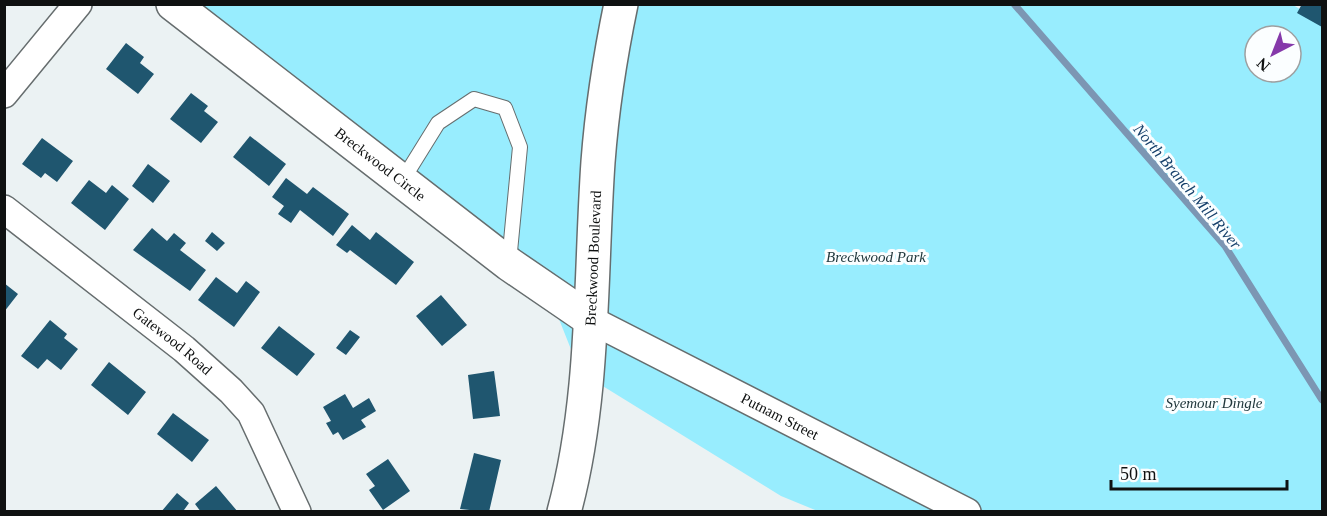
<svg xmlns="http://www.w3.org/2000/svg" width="1327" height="516" viewBox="0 0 1327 516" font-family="Georgia,serif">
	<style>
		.green { fill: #98edfe; fill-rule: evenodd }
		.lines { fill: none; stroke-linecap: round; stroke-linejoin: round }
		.stream { stroke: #7c96b3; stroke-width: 7 }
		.building { fill: #1f566f }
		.service-casing { stroke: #666d6e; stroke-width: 16 }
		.minor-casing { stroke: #666d6e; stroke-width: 30 }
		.tertiary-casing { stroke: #666d6e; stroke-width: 36 }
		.secondary-casing { stroke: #666d6e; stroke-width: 36 }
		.service { stroke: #fff; stroke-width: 14 }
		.minor { stroke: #fff; stroke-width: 27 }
		.tertiary { stroke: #fff; stroke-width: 33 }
		.secondary { stroke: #fff; stroke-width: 33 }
		.labels { text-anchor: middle; stroke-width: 6; stroke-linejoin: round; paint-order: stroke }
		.street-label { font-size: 15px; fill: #0f1111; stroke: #fbfeff }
		.park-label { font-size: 15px; font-style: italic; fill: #21383d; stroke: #fbfeff }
		.water-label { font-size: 16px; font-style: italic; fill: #16406b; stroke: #fbfeff }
	</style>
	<rect width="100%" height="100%" fill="#ebf2f3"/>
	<path class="green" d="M178,5h1115l29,17v489l-502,1 -39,-16 -201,-124 -29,-73zM1255,36h36v36h-36z"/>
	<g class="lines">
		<path class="stream" d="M1014,4l211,242 97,154"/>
	</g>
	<path class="building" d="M1302,4h20v23l-25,-14z
		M126,43l18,14 -4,6 14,11 -16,20 -32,-25z
		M191,93l17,13 -4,5 14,11 -17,21 -31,-24z
		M250,136l36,28 -17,22 -36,-29z
		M42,138l31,23 -16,21 -12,-9 -4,5 -19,-14z
		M148,164l22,17 -17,22 -21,-17z
		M286,178l21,16 6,-7 36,27 -16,22 -33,-26 -9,13 -13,-9 6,-8 -12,-9z
		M89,180l17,13 6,-8 17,14 -24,31 -34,-27z
		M352,225l18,15 6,-8 38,30 -18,23 -46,-35 -3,3 -11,-8z
		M152,228l15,13 7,-8 12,10 -6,7 26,20 -16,21 -57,-41z
		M212,232l13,11 -8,8 -12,-10z
		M216,277l21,16 9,-12 14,11 -26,35 -36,-27z
		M4,283l14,11 -14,18z
		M441,295l26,30 -25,21 -26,-30z
		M50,320l17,14 -3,4 14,11 -17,21 -14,-11 -9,10 -17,-13z
		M279,326l36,28 -18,22 -36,-28z
		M350,330l10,7 -14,18 -10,-7z
		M109,362l37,30 -18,23 -37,-30z
		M494,371l6,45 -27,3 -5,-44z
		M345,394l8,14 16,-10 7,13 -15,9 5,7 -23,13 -5,-8 -5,3 -7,-12 5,-2 -8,-14z
		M173,413l36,27 -17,22 -35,-28z
		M474,453l27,7 -12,52 -29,-3z
		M388,459l22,32 -27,19 -14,-20 6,-4 -9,-12z
		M216,486l22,26h-37l-6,-8z
		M177,493l12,10 -5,7 2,2h-25z"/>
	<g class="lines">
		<defs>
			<path id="service" d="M402,181l36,-58 36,-24 31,9 15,39 -11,115"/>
			<g id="minor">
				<path d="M4,94l74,-90"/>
				<path id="s1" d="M4,209l180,140 47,42 20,22 46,99"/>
				<path id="s2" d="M591,320l376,192"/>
			</g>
			<g id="tertiary">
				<path id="s3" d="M173,4l336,260 82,56"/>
			</g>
			<g id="secondary">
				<path id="s4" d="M564,512c31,-114 26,-234 34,-350 4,-53 12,-105 23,-158"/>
			</g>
		</defs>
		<use href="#service" class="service-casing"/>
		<use href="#minor" class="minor-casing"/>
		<use href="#tertiary" class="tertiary-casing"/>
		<use href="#secondary" class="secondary-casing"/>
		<use href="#service" class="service"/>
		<use href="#minor" class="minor"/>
		<use href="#tertiary" class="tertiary"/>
		<use href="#secondary" class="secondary"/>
	</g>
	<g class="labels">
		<g class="street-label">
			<text dy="5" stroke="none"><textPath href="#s3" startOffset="262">Breckwood Circle</textPath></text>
			<text dy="5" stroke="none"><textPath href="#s4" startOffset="256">Breckwood Boulevard</textPath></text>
			<text dy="5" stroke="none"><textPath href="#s1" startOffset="214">Gatewood Road</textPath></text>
			<text dy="5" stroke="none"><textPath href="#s2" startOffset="212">Putnam Street</textPath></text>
		</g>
		<g class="park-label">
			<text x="876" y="262">Breckwood Park</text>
			<text x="1214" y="408">Syemour Dingle</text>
		</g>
		<g class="water-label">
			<text transform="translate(1188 186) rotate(50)" y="6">North Branch Mill River</text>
		</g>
	</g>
	<rect width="1327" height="516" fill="none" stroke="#0f1111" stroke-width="12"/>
	<g transform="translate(1273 54) rotate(222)"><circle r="28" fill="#fbfeff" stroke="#9d9fa0" stroke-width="1.5"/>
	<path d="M0-4.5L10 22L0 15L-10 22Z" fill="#8539aa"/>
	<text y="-9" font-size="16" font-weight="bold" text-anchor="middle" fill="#0f1111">N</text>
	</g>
	<path d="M1111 480v9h176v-9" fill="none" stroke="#0f1111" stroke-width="3"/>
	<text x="1120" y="480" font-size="18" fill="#0f1111" stroke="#fbfeff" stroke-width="4.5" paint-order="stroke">50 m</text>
</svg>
